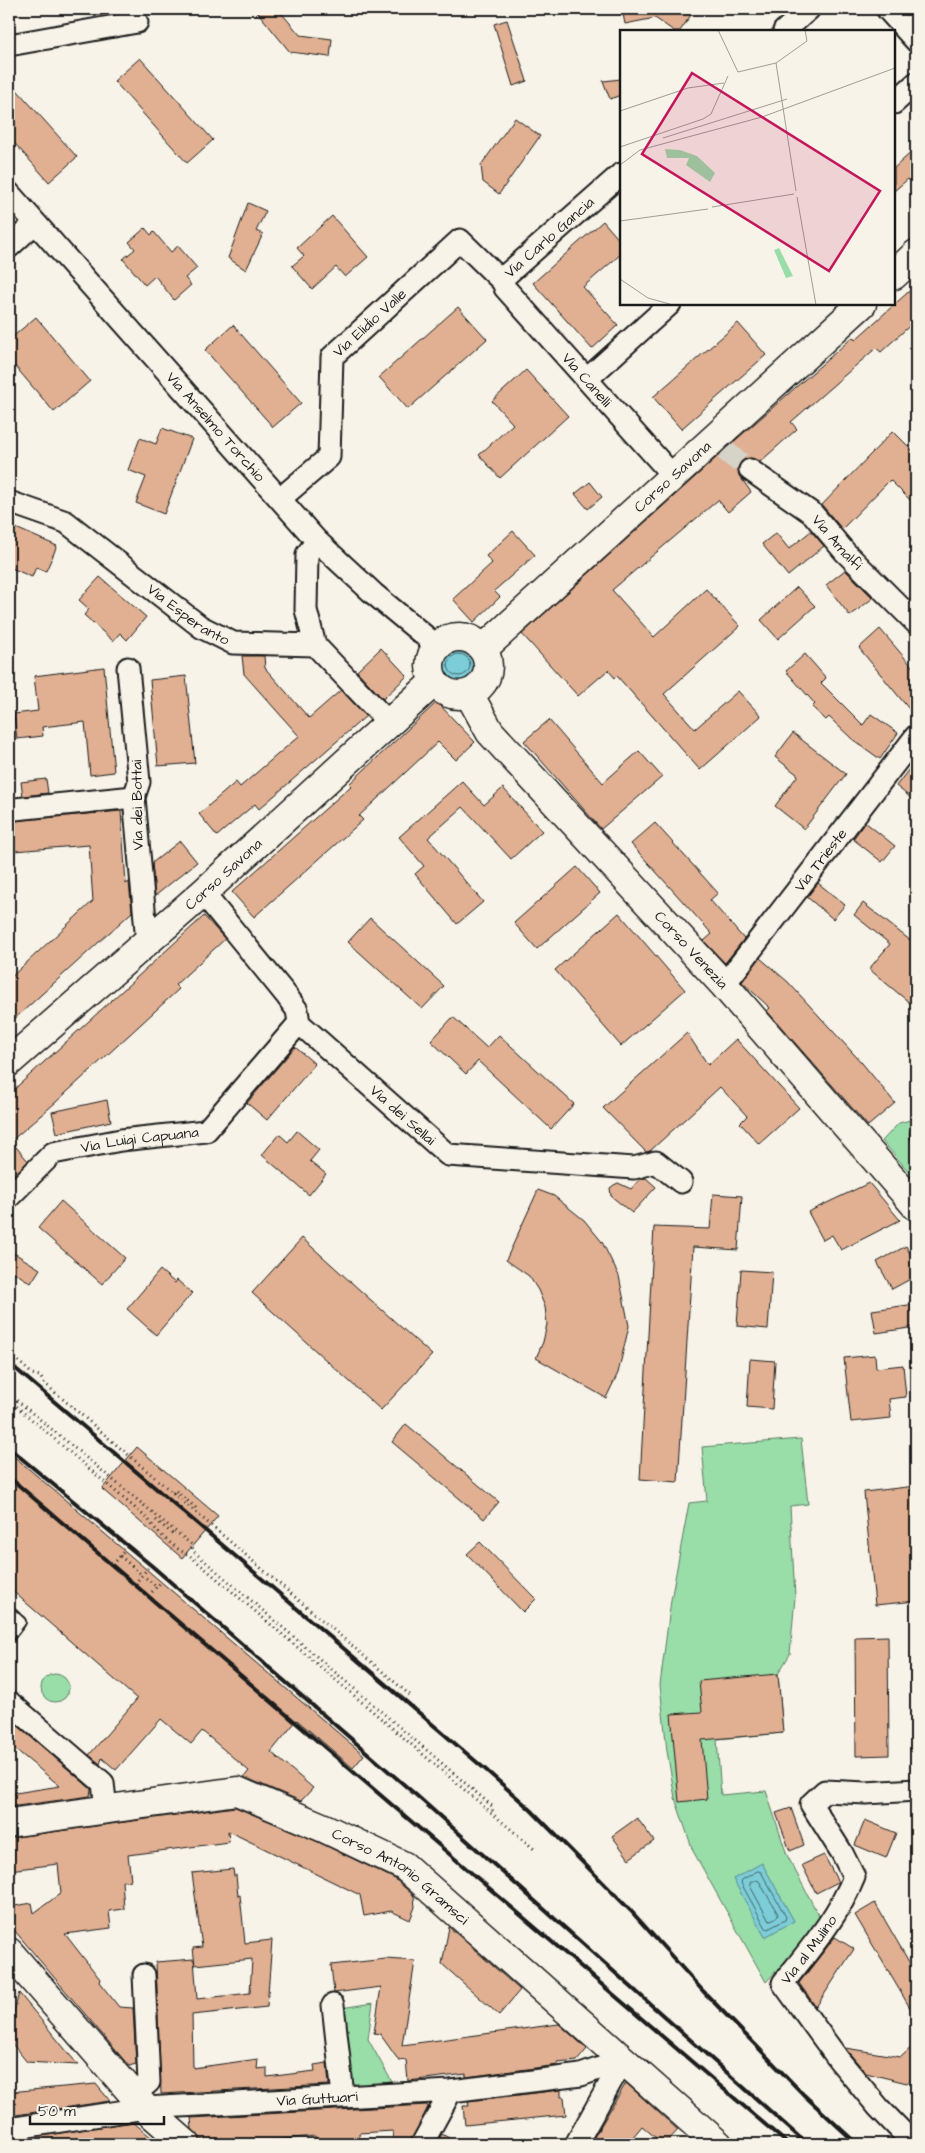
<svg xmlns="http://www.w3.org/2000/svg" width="925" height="2153" viewBox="0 0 925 2153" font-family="'Architects Daughter',sans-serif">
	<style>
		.green { fill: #99dda8; stroke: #5a7c62 }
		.water { fill: #7dcdd8; stroke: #56868d }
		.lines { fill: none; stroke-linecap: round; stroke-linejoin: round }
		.shore { stroke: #436367; stroke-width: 1 }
		.building { fill: #e1b092; stroke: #1c1c1c }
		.minor-tunnel { stroke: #d6d3c9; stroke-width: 21; stroke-dasharray: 21 11; stroke-linecap: butt }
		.service-casing { stroke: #1c1c1c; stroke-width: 14 }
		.minor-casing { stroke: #1c1c1c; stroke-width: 25 }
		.primary-casing { stroke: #1c1c1c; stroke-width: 31 }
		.path { stroke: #1c1c1c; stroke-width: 3; stroke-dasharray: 1 4; stroke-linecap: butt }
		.service { stroke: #f7f3e8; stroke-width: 10 }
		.minor { stroke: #f7f3e8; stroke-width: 21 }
		.primary { stroke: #f7f3e8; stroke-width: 28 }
		.rail { stroke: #1c1c1c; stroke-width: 4 }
		.labels { text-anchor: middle; stroke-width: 4.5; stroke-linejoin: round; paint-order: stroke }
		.street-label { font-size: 15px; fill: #1c1c1c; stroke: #f7f3e8 }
		.inset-road { fill: none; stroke: #9f9d96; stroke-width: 1 }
		.view { fill: #c2185b; fill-opacity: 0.15; stroke: #c2185b; stroke-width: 2.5 }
		.inset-edge { fill: none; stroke: #1c1c1c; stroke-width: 2.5 }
	</style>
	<rect width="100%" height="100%" fill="#f7f3e8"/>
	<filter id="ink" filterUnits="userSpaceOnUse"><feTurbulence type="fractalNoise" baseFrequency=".02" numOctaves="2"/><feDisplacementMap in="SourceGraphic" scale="10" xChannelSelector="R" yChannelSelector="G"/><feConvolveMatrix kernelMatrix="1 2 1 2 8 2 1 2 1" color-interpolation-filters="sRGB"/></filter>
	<g filter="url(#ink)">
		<path class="green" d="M914,1119l-4,19 6,15v27l-34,-39 17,-18z
			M801,1439l7,65 -18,2 5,91 -5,57 -12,20 5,59 -66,6 4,56 45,-4 21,64 35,67 -56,60 -73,-131 -18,-53 -8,-47 -7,-66 11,-85 18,-97 18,-2 -5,-54z
			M41 1688a14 14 0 1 1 28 0a14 14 0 1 1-28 0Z
			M373,2003l-5,36 24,43 -42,4 -9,-78z"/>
		<path class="water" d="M443 665a16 16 0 1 1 32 0a16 16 0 1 1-32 0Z
			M762,1863l32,58 -29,16 -32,-58z"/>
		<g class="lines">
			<path class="shore" d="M448 665a11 11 0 1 1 22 0a11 11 0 1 1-22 0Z
				M758,1871l3,1 25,45 -1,3 -17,9 -2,-1 -25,-45 1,-3z
				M756,1880l3,1 19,33 -1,3 -6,3 -3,-1 -18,-33v-3z"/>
		</g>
		<path class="building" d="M255,9h23l22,26 32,4 -2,18 -40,-5z
			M622,9h73l-15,22h-6l-19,-13 -30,6z
			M507,20l20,61 -14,5 -19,-62z
			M140,58l73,82 -26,23 -73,-82z
			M621,79v16l-11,4 -7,-18z
			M9,81l68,76 -28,25 -40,-45z
			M515,118l25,18 -41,58 -16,-12 -2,-17z
			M916,148v40l-8,-9 -14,12v-23z
			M248,203l18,8 -10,20 7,3 -17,36 -18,-12z
			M332,216l36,41 -23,20 -9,-10 -24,22 -20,-23 12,-10 -7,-8z
			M603,221l18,21v12l-38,33 35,38 -26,24 -59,-66z
			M145,228l6,7 3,-3 17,20 7,-6 19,22 -12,10 6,7 -17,15 -19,-24 -10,9 -22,-26 12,-10 -6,-7z
			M916,285v35l-35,32 -5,-4 -85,74 6,7 -37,33 -9,-4 -11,4 -2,6 1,7 12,17 -23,20 -10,-12 -106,90 42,47 52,-48 34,37 -76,68 31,35 43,-38 23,25 -61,54 -83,-94 -2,2 -7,-8 -30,26 -56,-62 216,-196 115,-101 2,3z
			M458,307l29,32 -79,70 -29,-32z
			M36,317l54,64 -36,31 -45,-53v-19z
			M738,323l28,32 -85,74 -28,-32z
			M233,325l68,78 -28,24 -68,-77z
			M526,370l42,46 -68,62 -21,-23 34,-31 -21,-23z
			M162,428l30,11 -28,75 -28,-11 10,-26 -18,-7 12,-32 16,6z
			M893,431l23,23v52l-26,-26 -48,49 -20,-24z
			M590,482l12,15 -14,12 -13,-15z
			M9,525l48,21 -11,25 -10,-4 -4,10 -23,-10z
			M513,531l22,24 -41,36 6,6 -26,25 -21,-23 39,-36 -6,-7z
			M811,531l13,15 -36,30 -26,-32 14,-11 13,16z
			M845,570l28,28 -23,18 -24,-31z
			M100,577l46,40 -19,23 -7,-7 -7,8 -29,-26 5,-6 -10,-9z
			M797,587l18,19 -37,33 -17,-19z
			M880,629l36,42v32l-7,6 -50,-61z
			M381,648l26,28 -24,23 -26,-28z
			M805,654l21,24 -5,5 42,42 8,-11 27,19 -18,26 -28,-20 -23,-22 -3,3 -14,-13 3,-3 -29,-33z
			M242,656h22l1,12 44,50 32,-28 25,26 -107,93 -4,-5 -38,32 -18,-22 37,-32 4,5 59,-51 -55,-62z
			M104,667l10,105 -24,3 -5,-53 -43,5 1,9 -26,3 -3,-25 24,-3 -4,-35z
			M186,676l9,87 -37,3 -8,-86z
			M437,702l38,40 -19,18 -18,-18 -79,74 4,4 -109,97 -22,-25 119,-106 -2,-2z
			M549,720l54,63 36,-32 23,26 -61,52 -77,-88z
			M793,733l53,41 -42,55 -29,-23 23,-31 -23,-18z
			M916,760v42l-20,-16z
			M46,779l2,14 -25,3 -2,-14z
			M462,781l22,24 19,-17 39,43 -31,28 -48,-52 -35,31 55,64 -26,22 -42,-50 9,-8 -25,-29z
			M121,811l5,73 3,-2 3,30 -123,112v-45l84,-78 -4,-56 -75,6 -2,-30z
			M865,822l30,24 -13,16 -29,-23z
			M655,823l63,70 -8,7 34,39 -19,24 -21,-22 8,-7 -81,-90z
			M180,841l17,21 -42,34 -3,-33z
			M577,867l23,26 -63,56 -23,-26z
			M818,883l27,22 -12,14 -26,-22z
			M863,903l53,42v63l-47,-39 21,-25 -36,-29z
			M619,913l66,77 -64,56 -66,-76z
			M204,916l21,23 -50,46 4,4 -124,114 -44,38 17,20 -19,19v-86z
			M370,918l74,68 -22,23 -74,-67z
			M760,958l28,24 74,81 33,40 -27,23 -101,-115 3,-3 -28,-26z
			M453,1017l34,31 12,-13 75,69 -23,25 -73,-68 -12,13 -35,-33z
			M687,1033l21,32 28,-26 63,69 -40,36 -19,-21 7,-7 -27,-29 -70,64 -4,1 -43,-44z
			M295,1047l20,17 -48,56 -20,-17z
			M107,1100l4,21 -54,12 -5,-21z
			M297,1131l22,19 -9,11 16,13 -17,21 -47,-40 17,-21 9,8z
			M646,1178l10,9 -24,26 -21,-17 -1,-8 4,-3 4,-2 13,6 8,-9z
			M869,1183l31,37 -59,30 -9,-15 -9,5 -15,-28z
			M538,1190l16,6 30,24 18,22 17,34 10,50 -11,47 -12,25 -70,-40 7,-16 4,-18 -2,-17 -7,-17 -9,-14 -23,-16z
			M713,1194l29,2 -4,54 -45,-3 -15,235 -38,-3 14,-252 56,2z
			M61,1201l64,57 -23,26 -64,-56z
			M302,1238l130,117 -51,55 -129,-117z
			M906,1246l10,19v11l-24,13 -15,-27z
			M9,1250l31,19 -9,14 -22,-14z
			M160,1270l15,13 2,-3 15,13 -36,42 -29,-26z
			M741,1270l31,2 -4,57 -31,-3z
			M916,1304v23l-40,6 -4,-23z
			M875,1355l1,13 27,-3 3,32 -17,2 2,19 -40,4 -7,-64z
			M750,1359l25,2 -3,48 -25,-2z
			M406,1424l93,78 -15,17 -92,-77z
			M137,1447l81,69 -36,42 -80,-69z
			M9,1452l355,303 -11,13 -56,-48 -26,32 42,36 -12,13 -57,-24 5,-6 -47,-40 -11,13 -30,-25 -45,51 -14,-12 -2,6 -11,-9 48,-56 -128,-111z
			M916,1486v115l-41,4 -11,-113z
			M480,1542l56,57 -13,13 -56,-58z
			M888,1636l1,119 -33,1 -1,-119z
			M778,1674l5,59 -81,7 5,59 -28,3 -8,-88 31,-2 -3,-31z
			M9,1718l82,71 -1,7 -81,11v-13l51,-8 -51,-42z
			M235,1807l83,35 77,37 19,17 1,11 -5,13 -19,-9 -27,5 -4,-21 -132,-64 1,11 -101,13 3,25 -9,1 2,28 -15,2 2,17 -46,6 35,45 -1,3 20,25 14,1 3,56 -7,2 -120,-142v-17l23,-4 2,10 27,-20 -3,-29 -49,6v-32z
			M791,1808l13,37 -14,6 -14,-38z
			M637,1818l17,23 -25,18 -17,-23z
			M865,1820l31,13 -10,25 -31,-13z
			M824,1855l14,27 -22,11 -14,-28z
			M233,1869l1,7 2,-1 2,21 2,-1 5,48 27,-3 -5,67 -75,8 1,53 65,-9 -1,10 10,-1v9l48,-6 -1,-6 13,-2 2,22 -168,9 -5,-132 38,-3 3,40 53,-6 2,-34 -57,6 -2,-17 9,-1 -10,-74z
			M875,1903l41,71v44l-61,-103z
			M449,1927l71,63 -21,25 -57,-51z
			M835,1937l19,12 -38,58 -17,-24z
			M386,1959l29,2 -13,84 157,-21 28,25 -10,12 -20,2 1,2 -92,12v-3l-58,7 -2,-21 -7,1 -19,-27 -6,-1 7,-46 -47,6 -3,-28z
			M19,1993l59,72 -51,-3 -18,-22v-9z
			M916,2043v31l-9,9 -41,-10 -21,-25 56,9z
			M626,2083l52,47 -13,14h-2l-21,-18 -15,18h-37z
			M96,2084l14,17 -101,15v-24z
			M561,2090v7h3l2,18 -101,10 -2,-19h6l-1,-5z
			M427,2105l1,2 -18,37h-16l-1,-13 -34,2 1,11h-45v-8l-84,8h-24l-15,-15 -1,-11z
			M133,2122l26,22h-150v-3z
			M442,2134l17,10h-23z"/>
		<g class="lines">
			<path class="minor-tunnel" d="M724,450l26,20"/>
			<defs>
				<path id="service" d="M916,1133v2
					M9,1612l11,10 -11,14"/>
				<g id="minor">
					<path d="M887,9l29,32"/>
					<path d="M784,31l25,-22"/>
					<path d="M9,45l128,-23"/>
					<path d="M894,103l22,-20"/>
					<path id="s1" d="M9,193l308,348 57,53 63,52"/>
					<path d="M9,247l26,-24"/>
					<path id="s2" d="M503,282l2,-6 116,-102"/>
					<path d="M587,379l83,-75"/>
					<path id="s3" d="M750,470l63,44 32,38 71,71"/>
					<path id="s4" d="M281,498l48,-41 3,-100 128,-117 43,42 2,6 168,188"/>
					<path id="s5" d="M9,502l57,20 135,105 32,16 82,2 74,78"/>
					<path d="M315,645l-9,-35 1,-56 10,-13"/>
					<path d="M128,668l11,114 -5,15 13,145"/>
					<path d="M15,809l119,-12"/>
					<path id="s6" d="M203,893l83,102 11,15 2,13 149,132 186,13 22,-6 25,20"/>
					<path id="s7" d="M724,985l192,-249"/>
					<path id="s8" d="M9,1197l44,-44 68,-13 85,-9 93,-108"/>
					<path d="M9,1702l94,81 3,26"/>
					<path d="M333,2005l10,91"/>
					<path d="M134,2095l15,-13 -5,-107"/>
					<path id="s9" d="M9,2129l136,-21 306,-17 130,-16 42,-15"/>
					<path d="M422,2144l29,-53"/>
					<path d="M576,2144l47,-84"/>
					<path id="s10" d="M914,2144l-35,-36 -40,-48 -56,-77c27,-34 55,-66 71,-106l-12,-24 -31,-49 14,-13 41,2 50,-3"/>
				</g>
				<g id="primary">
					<path d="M894,275l22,-21"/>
					<circle cx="459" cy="666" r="29"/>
					<path id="s11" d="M483,649l379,-345"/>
					<path id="s12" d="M469,694l21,38 234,253 192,221"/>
					<path id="s13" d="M9,1062l194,-169 231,-211"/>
					<path id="s14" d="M9,1823l228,-32 87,37 80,38 314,278"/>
					<path d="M9,1952l136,156 41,36"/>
				</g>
			</defs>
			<use href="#service" class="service-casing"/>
			<use href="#minor" class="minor-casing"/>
			<use href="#primary" class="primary-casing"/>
			<path class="path" d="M18,1361l14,13 8,2 4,7 367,313
				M9,1394l183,151 1,6 299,255 1,7
				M9,1400l140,120c4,9 29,32 39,34l346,295
				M173,1493l2,-3 21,18
				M156,1520l18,15
				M120,1556l21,18
				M116,1561l9,-11
				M146,1578l11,9
				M138,1580l10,-12
				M152,1592l10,-11"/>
			<use href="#service" class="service"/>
			<use href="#minor" class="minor"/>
			<use href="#primary" class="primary"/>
			<path class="rail" d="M9,1363l477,407 45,40 100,101 72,80 102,105 52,48
				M9,1448l143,118 264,229 391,349
				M9,1477l779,667"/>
		</g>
	</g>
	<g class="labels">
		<g class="street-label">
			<text dy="5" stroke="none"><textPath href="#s2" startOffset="65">Via Carlo Gancia</textPath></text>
			<text dy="5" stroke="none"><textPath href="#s4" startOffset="214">Via Elidio Valle</textPath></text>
			<text dy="5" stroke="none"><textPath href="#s4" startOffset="526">Via Canelli</textPath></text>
			<text dy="5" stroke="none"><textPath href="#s1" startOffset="312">Via Anselmo Torchio</textPath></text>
			<text dy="5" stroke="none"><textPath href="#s11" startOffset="256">Corso Savona</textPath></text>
			<text dy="5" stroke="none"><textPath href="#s3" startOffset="114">Via Amalfi</textPath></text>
			<text dy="5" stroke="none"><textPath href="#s5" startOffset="214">Via Esperanto</textPath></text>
			<text transform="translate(137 805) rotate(-91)" y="5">Via dei Bottai</text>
			<text dy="5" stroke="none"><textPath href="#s7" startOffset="158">Via Trieste</textPath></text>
			<text dy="5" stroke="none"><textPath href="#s13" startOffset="285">Corso Savona</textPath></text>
			<text dy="5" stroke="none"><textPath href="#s12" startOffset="340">Corso Venezia</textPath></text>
			<text dy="5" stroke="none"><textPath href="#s6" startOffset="302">Via dei Sellai</textPath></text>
			<text dy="5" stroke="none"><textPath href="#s8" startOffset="150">Via Luigi Capuana</textPath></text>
			<text dy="5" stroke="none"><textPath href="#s14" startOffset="416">Corso Antonio Gramsci</textPath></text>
			<text dy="5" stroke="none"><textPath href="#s10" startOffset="250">Via al Mulino</textPath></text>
			<text dy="5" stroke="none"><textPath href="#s9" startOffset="310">Via Guttuari</textPath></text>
		</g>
	</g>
	<g transform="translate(620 30)">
		<rect width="275" height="275" fill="#f7f3e8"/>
		<path d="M45,119l15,1 17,6 18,17 -5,9 -24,-17 3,-7h-22zM159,218l14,28 -7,2 -12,-28z" fill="#99dda8"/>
		<path class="inset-road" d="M98,0l20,42 38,-9 31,-22 -2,-11M156,33l20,128M0,81l68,-23 36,-5M43,108l124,-39M0,117l83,-28 8,-5 17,-38M0,135l20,-15 122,-33 133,-49M177,167l19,108M92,177l82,-13M0,191l88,-12M0,249l28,19 25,7M78,275h34"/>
		<path class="view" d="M72,43l188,118 -51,80 -187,-117z"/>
		<rect width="275" height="275" class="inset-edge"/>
	</g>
	<rect width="925" height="2153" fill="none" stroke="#f7f3e8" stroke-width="30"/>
	<rect x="15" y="15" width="895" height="2123" fill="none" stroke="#1c1c1c" stroke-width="2" filter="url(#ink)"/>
	<path d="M30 2116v8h134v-8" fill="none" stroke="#1c1c1c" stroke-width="2.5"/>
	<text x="38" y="2116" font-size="15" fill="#1c1c1c" stroke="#f7f3e8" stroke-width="4" paint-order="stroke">50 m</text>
</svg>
